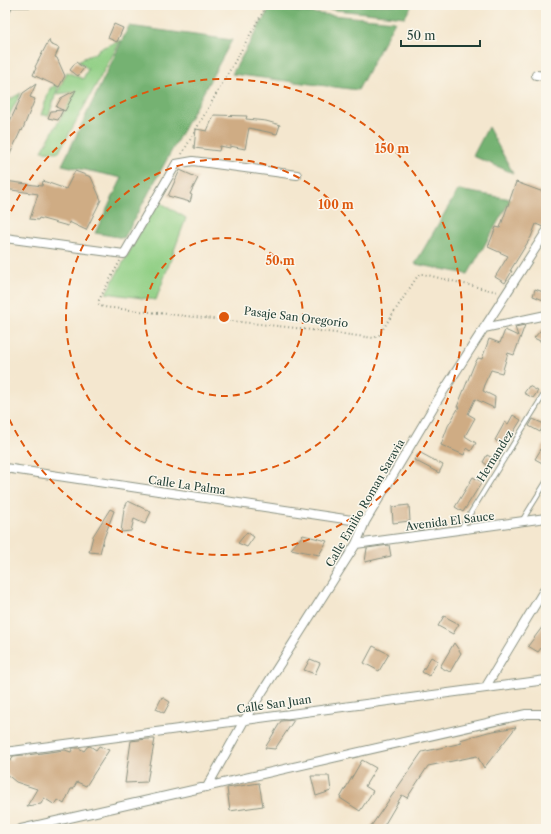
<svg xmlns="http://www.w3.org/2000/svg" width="551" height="834" viewBox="0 0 551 834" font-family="'Libre Caslon Text',serif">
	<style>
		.green { fill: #91cf85; stroke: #58865c }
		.forest { fill: #74b272; stroke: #4a7853 }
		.building { fill: #cfac84 }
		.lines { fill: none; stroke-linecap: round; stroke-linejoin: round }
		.lane-casing { stroke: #8a9282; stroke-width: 6 }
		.street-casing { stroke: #8a9282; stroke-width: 10 }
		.path { stroke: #8a9282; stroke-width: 2; stroke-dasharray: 1 3; stroke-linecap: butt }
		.lane { stroke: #fff; stroke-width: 4 }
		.street { stroke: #fff; stroke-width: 8 }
		.ring { fill: none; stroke: #de580e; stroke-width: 2; stroke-dasharray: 7 5 }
		.labels { text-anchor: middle; stroke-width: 3; stroke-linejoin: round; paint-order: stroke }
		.street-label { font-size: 11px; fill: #1f3d34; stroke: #fbf7ec }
		.centre { fill: #de580e; stroke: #fbf7ec; stroke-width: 2 }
		.ring-label { font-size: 12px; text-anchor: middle; font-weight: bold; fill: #de580e; stroke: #fbf7ec; stroke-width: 3; stroke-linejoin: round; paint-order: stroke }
	</style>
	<rect width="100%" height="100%" fill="#fbf7ec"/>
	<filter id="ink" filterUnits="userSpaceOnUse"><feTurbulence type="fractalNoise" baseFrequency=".025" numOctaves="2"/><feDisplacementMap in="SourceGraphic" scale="8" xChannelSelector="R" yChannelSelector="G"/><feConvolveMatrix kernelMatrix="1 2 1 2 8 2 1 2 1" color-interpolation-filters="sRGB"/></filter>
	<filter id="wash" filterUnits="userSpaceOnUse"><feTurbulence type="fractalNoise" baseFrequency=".012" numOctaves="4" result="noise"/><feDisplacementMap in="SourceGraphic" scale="16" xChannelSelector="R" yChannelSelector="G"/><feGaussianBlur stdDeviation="0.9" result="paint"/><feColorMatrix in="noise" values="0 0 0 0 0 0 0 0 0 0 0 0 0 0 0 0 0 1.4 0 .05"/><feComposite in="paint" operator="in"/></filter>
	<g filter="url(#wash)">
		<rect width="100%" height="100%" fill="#f4e7cf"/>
		<path class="green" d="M121,40l-62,112 -17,-1 33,-59 -18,2 10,-22 16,7 5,-10 -10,-8 19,-9 2,-3z
			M59,84l-10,31h-8l9,-27z
			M21,93l-16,30v-21z
			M158,201l28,17 -30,82 -50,-7z"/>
		<path class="forest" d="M328,5h84l-7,12 -79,-8z
			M269,9l126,12 -37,69 -126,-16z
			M129,26l103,14 -108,198 -29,-5 27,-55 -60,-13z
			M488,127l25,46 -40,-17z
			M458,190l53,9 -43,75 -53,-10z"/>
		<g id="blocks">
			<path class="building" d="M114,24l9,4 -6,14 -9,-4z
				M49,40l1,4 9,4 -4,9 2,1 8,18 -6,11 -26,-12 3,-7 -1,-1z
				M76,62l8,6 -6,8 -8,-6z
				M36,84l-6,13 5,2 -13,32 -1,-1 -16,35v-33l18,-39z
				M76,90l-11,21 -9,-4 5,-9z
				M63,110l-5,10 -10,-2 3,-7z
				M214,115l33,1 -1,3 20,2 14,4 -3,9 -28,-6 -4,21 -15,-3v2l-10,-2 -1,5 -25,-3 2,-19 11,2z
				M180,170l18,8 -8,16 2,1 -2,7 -22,-6z
				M75,171l16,6 10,23 -15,30 -17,-8 -1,4 -29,-8 -1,2 -8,-1 8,-25 -33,-5v-8l37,5 1,-5 23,8z
				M516,182l30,11v26l-3,8 -7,-3 -5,13 -21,34h2l-7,12 -10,-6 13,-21 -20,-9 8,-20 4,1z
				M535,289l11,4v8l-13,-5z
				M546,324v20l-12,-6z
				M525,325l-11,30 -6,-2 -6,20 -11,-3 -7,15h1l-2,6 12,6 -1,11 -19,-9 -7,15 7,4 -10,18 11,7 -5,8 -4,-3 -3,7 -23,-10 7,-19 11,-19h-2l17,-42 4,-7 4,1 7,-20 11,4 5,-13 13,6 -3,-9z
				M529,386l9,5 -5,7 -9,-5z
				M513,415l8,5 -16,26 -10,-6 10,-18 3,2z
				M533,419l11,5 -4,8 -11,-6z
				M546,441v24l-11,-6z
				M419,452l24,13 -4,8 -25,-13z
				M487,455l9,5 -5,8 -8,-6z
				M473,477l9,5 -19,30 -8,-5z
				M128,501l23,11 -6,12 -11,-5 -3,12 -10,1 3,-23z
				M409,505l1,16 -17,2 -1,-16z
				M110,509l4,2 -10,27 -4,15 -11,-1 4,-16z
				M247,532l7,5 -7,10 -9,-4z
				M303,535l24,6 -8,14 -28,-6z
				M389,545l2,11 -26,6 2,-14z
				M444,616l15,8 -6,10 -15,-8z
				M546,622v20l-8,10 -10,-6z
				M454,643l7,10 -11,19 -10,-5z
				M373,646l16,8 -10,17 -15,-8z
				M431,657l7,4 -9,15 -7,-4z
				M310,659l10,4 -5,11 -11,-4z
				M162,697l8,5 -6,11 -8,-4z
				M294,720l-19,29 -10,-1 16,-27z
				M516,727l-32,41 -7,-12 -49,10 -21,32 -5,-3 -20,34h-13l53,-77 40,-9 -2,-3 28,-8z
				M147,739h8l-8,43 -22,1 6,-42z
				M90,746l6,4 3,-4 10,4 -23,36 -9,-4 -4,7h-2l-7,15 -6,-4 -3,5 -11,-7 -3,6 -14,2 10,-17 -21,-7 -11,-9v-15l6,3 2,-5 10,-1 3,1 1,-1 38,-5 6,2 2,-4h6l5,3 3,-4z
				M362,760l14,8 -11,18 8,5 -13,20 -20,-13z
				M311,776h18l2,15 -15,5z
				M259,783l4,23 -33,5 -3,-23z"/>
		</g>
	</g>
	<g filter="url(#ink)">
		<use href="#blocks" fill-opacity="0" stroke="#8a9282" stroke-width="1"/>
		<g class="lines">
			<defs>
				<path id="lane" d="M8,5h26
					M522,521l24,-39
					M460,530l86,-139"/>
				<path id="street" d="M5,12l3,-7
					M536,75l10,1
					M5,238l119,16 52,-90 17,-3 104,14
					M484,328l62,-13
					M5,468l360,54
					M356,544l190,-26
					M485,688l61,-101
					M5,752l541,-72
					M207,787l38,-68 111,-175 9,-22 72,-121 109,-169
					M21,829l505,-115h20"/>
			</defs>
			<use href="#lane" class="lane-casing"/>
			<use href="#street" class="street-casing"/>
			<path class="path" d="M182,154l85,-149
				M120,261l-21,39v5l4,2 193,21 78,10 5,-3 40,-61h4l75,18"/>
			<use href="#lane" class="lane"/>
			<use href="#street" class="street"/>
		</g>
	</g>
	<g class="ring">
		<circle cx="224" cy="317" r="79"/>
		<circle cx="224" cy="317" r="158"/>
		<path d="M6 222A238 238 0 1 1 6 412"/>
	</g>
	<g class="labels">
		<g class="street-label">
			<text transform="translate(296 317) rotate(7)" y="4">Pasaje San Oregorio</text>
			<text transform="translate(495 456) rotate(-58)" y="4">Hernandez</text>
			<text transform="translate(187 485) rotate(8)" y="4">Calle La Palma</text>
			<text transform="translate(365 503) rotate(-60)" y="4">Calle Emilio Roman Saravia</text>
			<text transform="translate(450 521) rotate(-7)" y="4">Avenida El Sauce</text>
			<text transform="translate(274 704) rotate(-8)" y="4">Calle San Juan</text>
		</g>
	</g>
	<circle cx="224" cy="317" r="6" class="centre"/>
	<g class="ring-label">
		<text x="392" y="153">150 m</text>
		<text x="336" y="209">100 m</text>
		<text x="280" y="265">50 m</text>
	</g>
	<rect width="551" height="834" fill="none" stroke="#fbf7ec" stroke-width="20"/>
	<path d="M401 40v6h79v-6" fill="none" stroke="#1f3d34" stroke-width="2"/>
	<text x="407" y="40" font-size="12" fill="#1f3d34" stroke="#fbf7ec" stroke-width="3" paint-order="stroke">50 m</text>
</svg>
